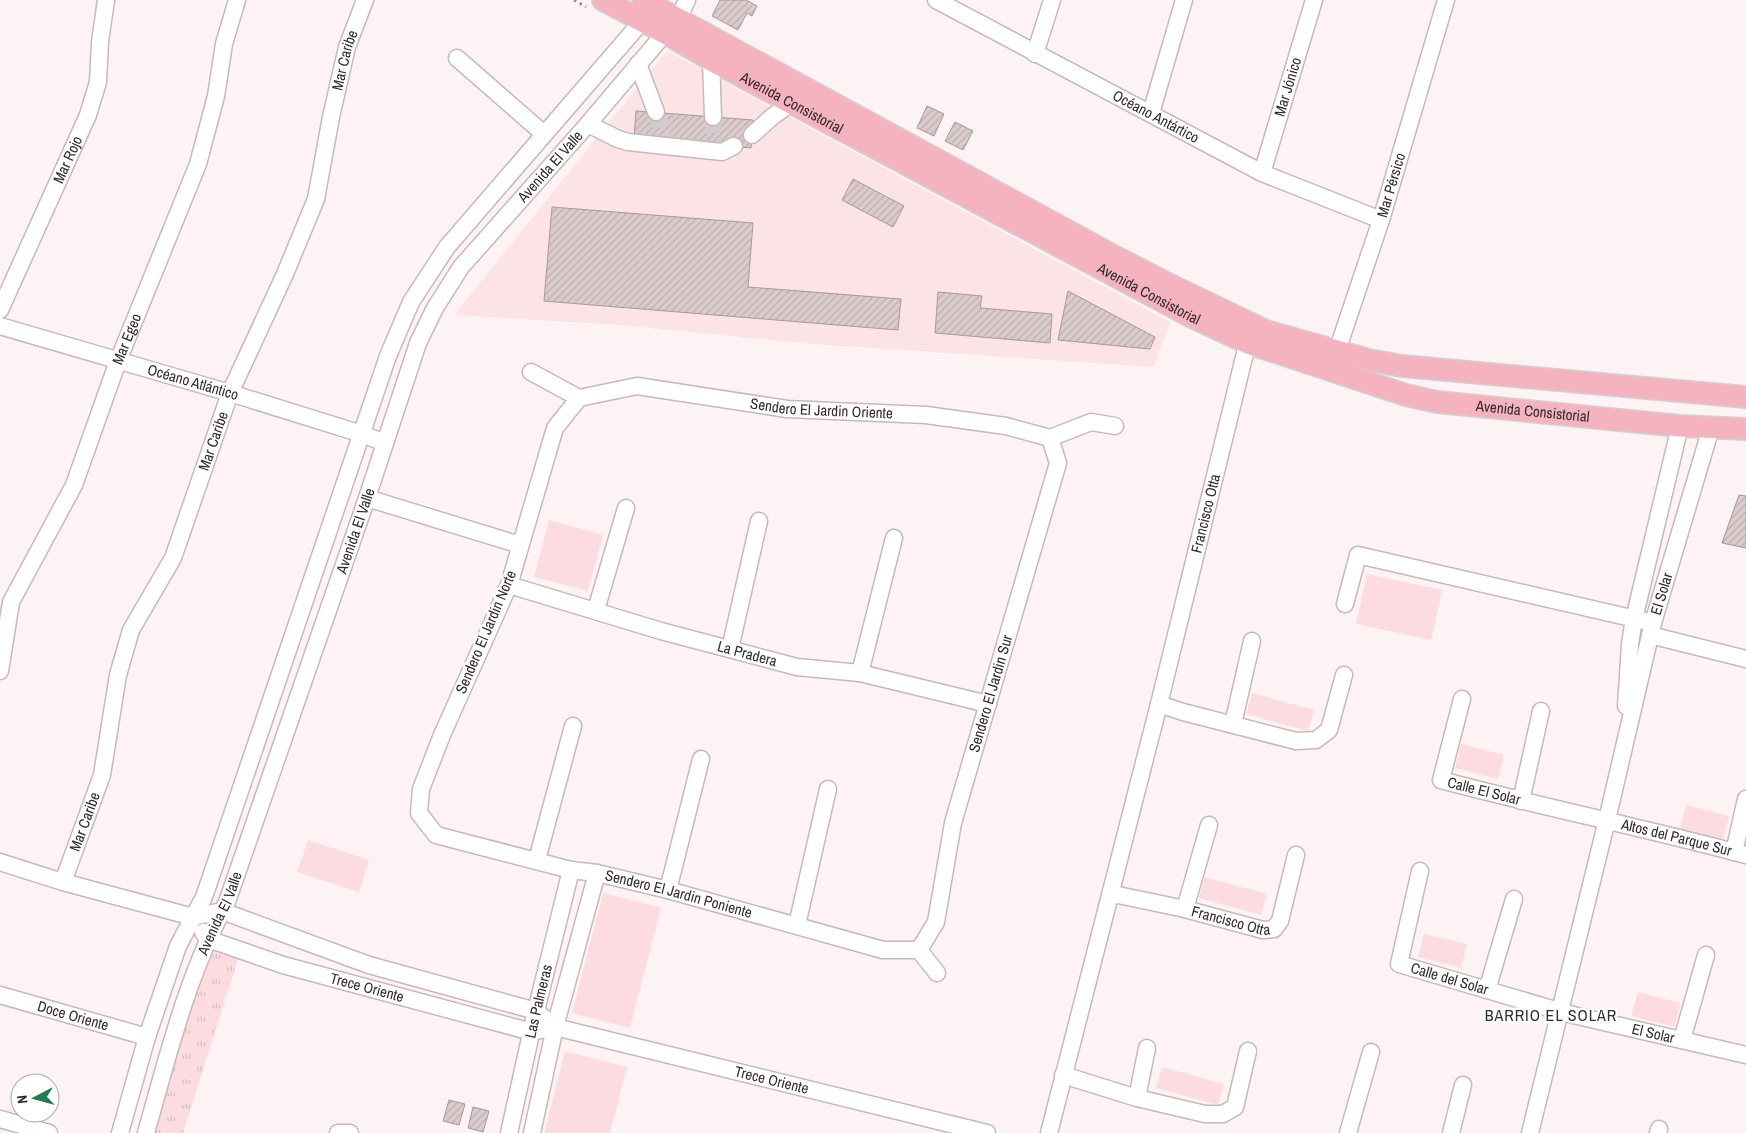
<svg xmlns="http://www.w3.org/2000/svg" width="1746" height="1133" viewBox="0 0 1746 1133" font-family="'Archivo Narrow',sans-serif">
	<style>
		.built { fill: #fce3e6 }
		.green { fill: #fcdce0 }
		.park { fill: url(#park-tufts) }
		.building { fill: url(#building-hatch); stroke: #a7989a }
		.lines { fill: none; stroke-linecap: round; stroke-linejoin: round }
		.minor-tunnel { stroke: #d4cbcd; stroke-width: 16; stroke-dasharray: 16 8; stroke-linecap: butt }
		.minor-casing { stroke: #c8b8ba; stroke-width: 19 }
		.major-casing { stroke: #d2d1d1; stroke-width: 24 }
		.path { stroke: #978f90; stroke-width: 3; stroke-dasharray: 2.5 4; stroke-linecap: butt }
		.minor { stroke: #fff; stroke-width: 16 }
		.major { stroke: #f5b3c0; stroke-width: 21 }
		.labels { text-anchor: middle; stroke-width: 5; stroke-linejoin: round; paint-order: stroke }
		.street-label { font-size: 15px; fill: #322c2d; stroke: #fff }
		.neighbourhood-label { font-size: 16px; letter-spacing: 1px; fill: #322c2d; stroke: #fff }
	</style>
	<defs>
		<pattern id="park-tufts" width="24" height="20" patternUnits="userSpaceOnUse" patternTransform="scale(1.25)"><rect width="24" height="20" fill="#fcdce0"/><path d="M3 7l-1-3M5 7V3M7 7l1-3M15 17l-1-3M17 17v-4M19 17l1-3" fill="none" stroke="#d8bdc0"/></pattern>
		<pattern id="building-hatch" width="6" height="6" patternUnits="userSpaceOnUse" patternTransform="scale(1.25)"><rect width="6" height="6" fill="#dbcbcd"/><path d="M-1 1l2-2M0 6l6-6M5 7l2-2" fill="none" stroke="#bcaeb0"/></pattern>
	</defs>
	<rect width="100%" height="100%" fill="#fdf3f5"/>
	<path class="built" d="M667,51l503,271 -16,45 -342,-23 -191,-19 -167,-10z"/>
	<path class="green" d="M549,520l54,15 -15,56 -54,-14z
		M1367,574l75,16 -11,50 -75,-16z
		M1252,693l62,17 -6,21 -62,-17z
		M1461,744l43,11 -6,24 -43,-11z
		M1686,805l43,11 -6,24 -43,-11z
		M308,840l61,20 -10,32 -62,-20z
		M1204,877l63,17 -6,21 -62,-17z
		M603,893l58,15 -31,120 -58,-15z
		M1424,934l43,10 -6,24 -43,-11z
		M1638,992l42,11 -5,24 -44,-11z
		M565,1051l62,16 -17,66h-66z
		M1162,1067l62,17 -6,21 -62,-17z"/>
	<path class="park" d="M210,951l28,8 -55,174h-32z"/>
	<path class="building" d="M720,0h26l11,6 -5,10 -5,-3 -9,17 -26,-14z
		M927,106l17,8 -10,22 -17,-8z
		M636,111l117,9 -2,28 -117,-10z
		M955,122l18,9 -10,19 -18,-9z
		M853,179l51,27 -11,21 -51,-27z
		M552,207l201,16 -5,64 153,12 -3,31 -354,-29z
		M1068,291l87,46 -5,12 -92,-9z
		M938,292l44,4 -2,12 72,6 -2,29 -115,-10z
		M1739,495l7,1v52l-24,-5z
		M449,1100l16,4 -6,21 -16,-4z
		M473,1107l16,4 -6,21 -15,-4z"/>
	<g class="lines">
		<path class="minor-tunnel" d="M656,112l10,29
			M713,117l1,28"/>
		<defs>
			<g id="minor">
				<path id="s1" d="M936,0l326,173 119,47"/>
				<path d="M1035,54l17,-54"/>
				<path d="M457,58l87,76"/>
				<path d="M711,60l2,57"/>
				<path d="M638,64l18,48"/>
				<path d="M1151,113l33,-113"/>
				<path d="M588,124l30,15 10,3 94,10 12,-6"/>
				<path d="M752,135l21,-19 19,-13"/>
				<path id="s2" d="M1262,173l52,-173"/>
				<path id="s3" d="M0,310l88,-195 10,-33 2,-40 6,-42"/>
				<path id="s4" d="M0,326l230,67 132,41 23,9"/>
				<path id="s5" d="M1334,360l47,-140 65,-220"/>
				<path id="s6" d="M531,372l48,26 58,-12 150,23 139,6 80,11 44,12 41,-16 24,4"/>
				<path id="s7" d="M579,398l-24,30 -46,157 -67,150 -21,54 -2,24 17,22 135,35 26,3 71,17 215,60h36l18,23"/>
				<path d="M367,498l153,47"/>
				<path id="s8" d="M509,585l152,46 136,36 63,6 128,31"/>
				<path d="M1345,604l13,-49 295,68"/>
				<path d="M596,610l30,-102"/>
				<path d="M1650,635l96,24"/>
				<path d="M730,649l29,-128"/>
				<path id="s9" d="M0,671l11,-69 63,-117 44,-124 80,-197 18,-68 8,-52 13,-44"/>
				<path d="M860,673l34,-135"/>
				<path id="s10" d="M1462,699l-21,81c101,27 204,48 305,75"/>
				<path d="M1159,704l24,8 113,29 20,-1 13,-10 15,-55"/>
				<path d="M1626,706l4,-62 4,-25 46,-193"/>
				<path d="M1233,724l19,-83"/>
				<path d="M1521,801l20,-90"/>
				<path d="M1734,852l12,-53"/>
				<path d="M537,860l36,-134"/>
				<path id="s11" d="M0,862l63,20 130,35 29,-6 147,54 167,46 19,16 432,106"/>
				<path id="s12" d="M1420,871l-21,93 170,50 177,41"/>
				<path id="s13" d="M63,882l39,-107 16,-100 13,-45 42,-72 57,-165 55,-119 31,-75 15,-82 16,-70 18,-47"/>
				<path d="M668,890l33,-131"/>
				<path id="s14" d="M1110,896l8,-1 67,14 78,21 11,-1 6,-8 16,-66"/>
				<path d="M1185,909l24,-84"/>
				<path d="M797,925l31,-136"/>
				<path id="s15" d="M203,932l5,7 75,26 249,67 23,-5"/>
				<path id="s16" d="M919,950l17,-28 17,-99 105,-360 -8,-25"/>
				<path d="M1487,990l27,-91"/>
				<path id="s17" d="M0,995l147,42"/>
				<path d="M1682,1040l24,-85"/>
				<path d="M1063,1075l74,23 68,16h18l12,-7 13,-56"/>
				<path d="M1137,1098l10,-50"/>
				<path d="M0,1119l49,14"/>
				<path d="M120,1133l27,-96 31,-91 26,-49 184,-541 23,-54 36,-55 203,-235"/>
				<path id="s18" d="M146,1133c22,-78 42,-160 81,-231l140,-404 51,-155 17,-35 26,-41 127,-143 77,-91 18,-24 4,-9"/>
				<path d="M338,1133h12"/>
				<path id="s19" d="M509,1133l27,-122 35,-141"/>
				<path d="M532,1133l23,-106 42,-154"/>
				<path id="s20" d="M1049,1133l110,-429 91,-371"/>
				<path d="M1348,1133l23,-81"/>
				<path d="M1451,1133l12,-48"/>
				<path id="s21" d="M1530,1133l77,-313 46,-197 58,-195"/>
				<path d="M1658,1133l1,-4"/>
			</g>
			<g id="major">
				<path id="s22" d="M603,0l62,33 46,27 479,256 58,27 158,52 31,7 243,24 66,3"/>
				<path d="M643,0l469,255 52,27 102,49 71,20 32,9 33,6 344,31"/>
			</g>
		</defs>
		<use href="#minor" class="minor-casing"/>
		<use href="#major" class="major-casing"/>
		<path class="path" d="M574,0l12,7"/>
		<use href="#minor" class="minor"/>
		<use href="#major" class="major"/>
	</g>
	<g class="labels">
		<g class="street-label">
			<text dy="5" stroke="none"><textPath href="#s13" startOffset="874">Mar Caribe</textPath></text>
			<text dy="5" stroke="none"><textPath href="#s2" startOffset="90">Mar Jónico</textPath></text>
			<text dy="5" stroke="none"><textPath href="#s22" startOffset="215">Avenida Consistorial</textPath></text>
			<text dy="5" stroke="none"><textPath href="#s1" startOffset="249">Océano Antártico</textPath></text>
			<text dy="5" stroke="none"><textPath href="#s3" startOffset="165">Mar Rojo</textPath></text>
			<text dy="5" stroke="none"><textPath href="#s18" startOffset="1058">Avenida El Valle</textPath></text>
			<text dy="5" stroke="none"><textPath href="#s5" startOffset="184">Mar Pérsico</textPath></text>
			<text dy="5" stroke="none"><textPath href="#s22" startOffset="620">Avenida Consistorial</textPath></text>
			<text dy="5" stroke="none"><textPath href="#s9" startOffset="358">Mar Egeo</textPath></text>
			<text dy="5" stroke="none"><textPath href="#s4" startOffset="201">Océano Atlántico</textPath></text>
			<text dy="5" stroke="none"><textPath href="#s6" startOffset="300">Sendero El Jardin Oriente</textPath></text>
			<text dy="5" stroke="none"><textPath href="#s22" startOffset="1025">Avenida Consistorial</textPath></text>
			<text dy="5" stroke="none"><textPath href="#s13" startOffset="469">Mar Caribe</textPath></text>
			<text dy="5" stroke="none"><textPath href="#s20" startOffset="639">Francisco Otta</textPath></text>
			<text dy="5" stroke="none"><textPath href="#s18" startOffset="638">Avenida El Valle</textPath></text>
			<text dy="5" stroke="none"><textPath href="#s21" startOffset="555">El Solar</textPath></text>
			<text transform="translate(486 632) rotate(-67)" y="5">Sendero El Jardin Norte</text>
			<text dy="5" stroke="none"><textPath href="#s8" startOffset="248">La Pradera</textPath></text>
			<text dy="5" stroke="none"><textPath href="#s16" startOffset="268">Sendero El Jardin Sur</textPath></text>
			<text dy="5" stroke="none"><textPath href="#s10" startOffset="128">Calle El Solar</textPath></text>
			<text dy="5" stroke="none"><textPath href="#s13" startOffset="64">Mar Caribe</textPath></text>
			<text dy="5" stroke="none"><textPath href="#s10" startOffset="326">Altos del Parque Sur</textPath></text>
			<text dy="5" stroke="none"><textPath href="#s7" startOffset="726">Sendero El Jardin Poniente</textPath></text>
			<text dy="5" stroke="none"><textPath href="#s18" startOffset="232">Avenida El Valle</textPath></text>
			<text dy="5" stroke="none"><textPath href="#s14" startOffset="124">Francisco Otta</textPath></text>
			<text dy="5" stroke="none"><textPath href="#s12" startOffset="148">Calle del Solar</textPath></text>
			<text dy="5" stroke="none"><textPath href="#s15" startOffset="175">Trece Oriente</textPath></text>
			<text dy="5" stroke="none"><textPath href="#s19" startOffset="135">Las Palmeras</textPath></text>
			<text dy="5" stroke="none"><textPath href="#s17" startOffset="76">Doce Oriente</textPath></text>
			<text dy="5" stroke="none"><textPath href="#s12" startOffset="359">El Solar</textPath></text>
			<text dy="5" stroke="none"><textPath href="#s11" startOffset="808">Trece Oriente</textPath></text>
		</g>
		<g class="neighbourhood-label">
			<text x="1551" y="1021">BARRIO EL SOLAR</text>
		</g>
	</g>
	<g transform="translate(35 1098) rotate(264)"><circle r="24" fill="#ffffff" stroke="#adabab"/>
	<path d="M0-4L9 19L0 12L-9 19Z" fill="#207c52"/>
	<text y="-8" font-size="14" font-weight="bold" text-anchor="middle" fill="#322c2d">N</text>
	</g>
</svg>
